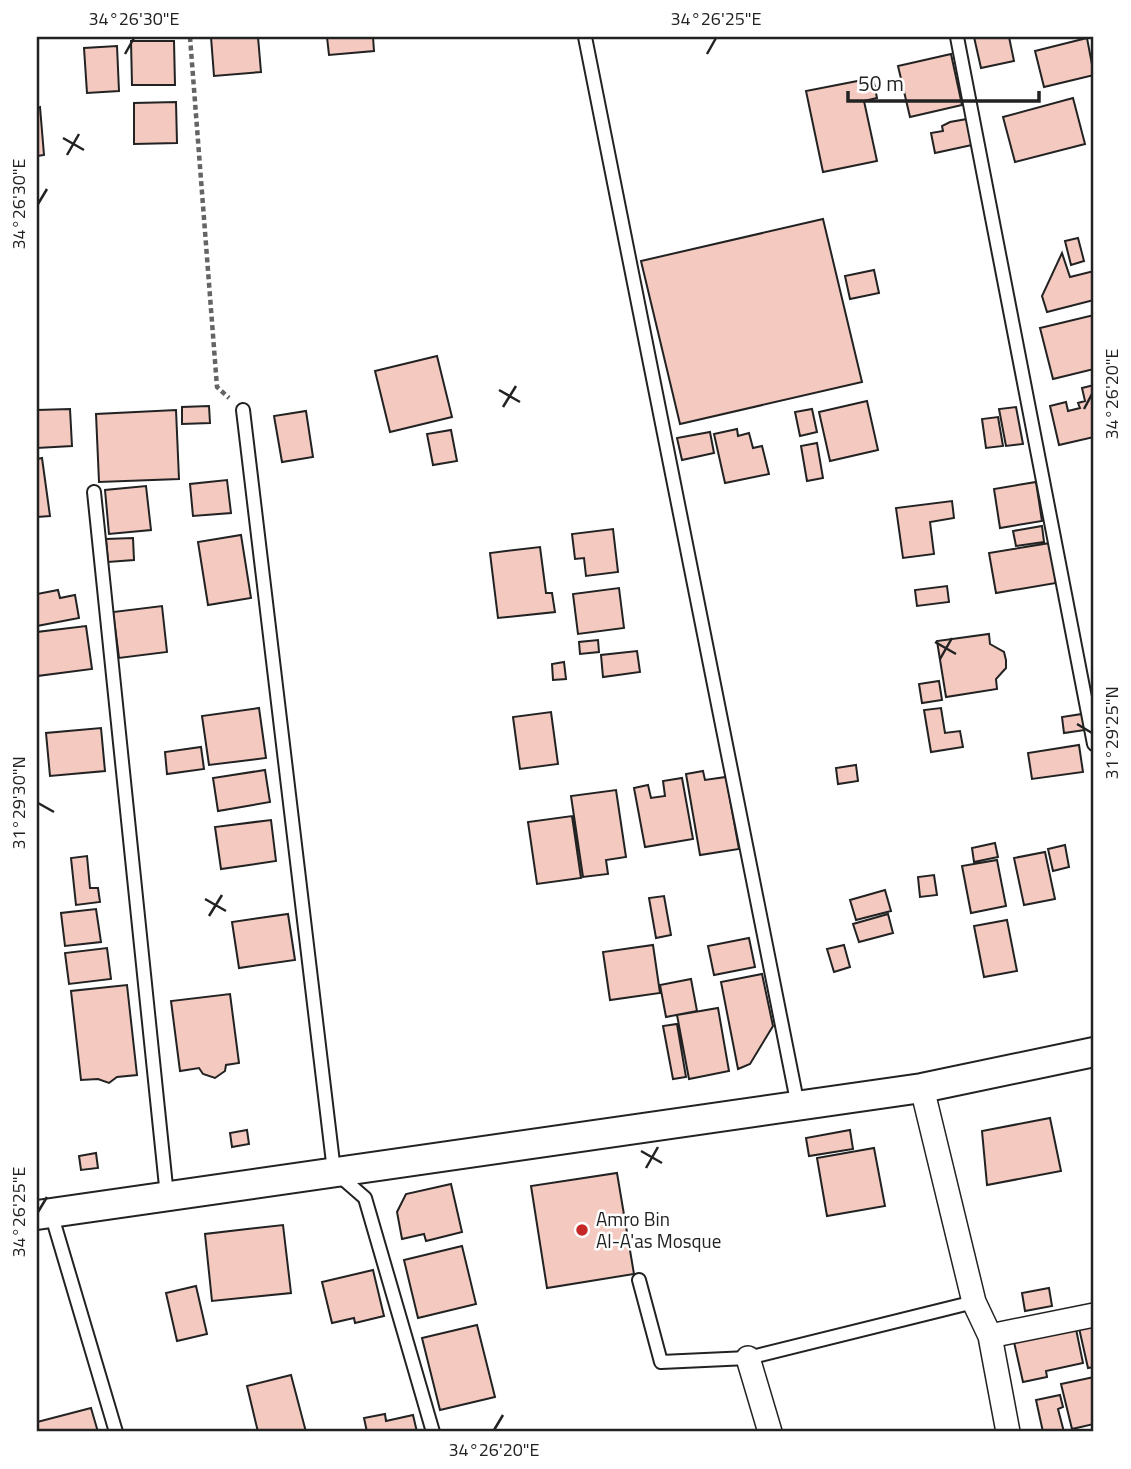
<svg xmlns="http://www.w3.org/2000/svg" width="1131" height="1469" viewBox="0 0 1131 1469" font-family="'Titillium Web',sans-serif">
	<style>
		.building { fill: #f3c9c0; stroke: #222; stroke-width: 2 }
		.lines { fill: none; stroke-linecap: round; stroke-linejoin: round }
		.service-casing { stroke: #222; stroke-width: 16 }
		.minor-casing { stroke: #222; stroke-width: 26 }
		.tertiary-casing { stroke: #222; stroke-width: 32 }
		.path { stroke: #646464; stroke-width: 4.5; stroke-dasharray: 5 3.5; stroke-linecap: butt }
		.service { stroke: #fff; stroke-width: 12 }
		.minor { stroke: #fff; stroke-width: 23 }
		.tertiary { stroke: #fff; stroke-width: 28 }
		.ticks { fill: none; stroke: #222; stroke-width: 2.5 }
		.poi-dot { fill: #c62828; stroke: #fff; stroke-width: 2.5 }
		.labels { text-anchor: middle; stroke-width: 5; stroke-linejoin: round; paint-order: stroke }
		.poi-label { font-size: 19px; fill: #222; stroke: #fff; text-anchor: start }
		.neatline { fill: none; stroke: #222; stroke-width: 2.5 }
		.ticks-label { font-size: 18px; text-anchor: middle; fill: #222 }
	</style>
	<rect width="100%" height="100%" fill="#fff"/>
	<path class="building" d="M211,37h47l3,35 -47,4z
		M327,37h46l1,14 -45,4z
		M974,37h35l5,24 -33,7z
		M1087,38l7,37 -50,12 -9,-36z
		M131,41h43l1,44h-43z
		M117,46l2,45 -32,2 -3,-45z
		M951,54l11,51 -52,12 -12,-51z
		M873,78l4,20 -13,3 13,60 -54,11 -17,-81z
		M1073,98l12,46 -70,18 -12,-45z
		M176,102l1,41 -43,1v-41z
		M40,107l4,48 -7,1v-48z
		M967,119l5,26 -37,8 -4,-20 12,-2 -1,-5 8,-4z
		M823,219l39,163 -182,42 -39,-163z
		M1078,238l6,23 -13,4 -6,-24z
		M1062,253l8,24 24,-6v29l-47,12 -5,-16z
		M874,270l5,23 -29,6 -5,-23z
		M1094,315v54l-41,10 -13,-51z
		M437,356l15,61 -62,15 -15,-61z
		M1094,385v52l-35,8 -9,-39 16,-4 2,9 12,-3 -2,-5 7,-2 -3,-13z
		M867,401l11,49 -48,11 -11,-49z
		M209,406l1,17 -28,1v-17z
		M1016,407l7,37 -17,2 -7,-37z
		M70,409l2,37 -35,2v-38z
		M812,409l5,23 -17,4 -5,-24z
		M176,410l3,69 -80,3 -3,-68z
		M306,411l7,46 -31,5 -8,-46z
		M998,417l5,29 -17,2 -4,-29z
		M737,429l1,7 11,-3 4,15 9,-2 7,28 -44,9 -11,-49z
		M451,430l6,31 -24,4 -6,-31z
		M710,432l4,21 -32,7 -5,-22z
		M817,443l6,35 -16,3 -6,-35z
		M42,458l8,58 -13,1v-58z
		M227,480l4,33 -38,3 -3,-32z
		M1036,482l6,39 -42,7 -6,-39z
		M146,486l5,44 -42,4 -4,-44z
		M952,501l2,17 -24,4 4,32 -31,4 -7,-50z
		M1042,526l2,16 -28,4 -3,-15z
		M613,529l5,43 -32,4 -2,-18 -9,1 -3,-25z
		M241,535l10,63 -43,7 -10,-63z
		M133,538l1,22 -26,2 -2,-23z
		M1050,543l6,40 -60,10 -7,-40z
		M540,547l6,46h6l3,19 -57,6 -8,-65z
		M947,586l2,16 -32,4 -2,-16z
		M619,588l5,40 -46,6 -5,-40z
		M58,590l2,8 15,-3 4,23 -42,8v-32z
		M162,606l5,46 -48,6 -6,-46z
		M86,626l6,43 -55,7v-44z
		M989,634l1,10 14,8 2,8v8l-10,11 1,10 -51,8 -9,-56z
		M598,640l1,12 -19,2 -1,-12z
		M637,651l3,21 -37,5 -2,-22z
		M564,662l2,17 -13,1 -1,-16z
		M939,681l3,19 -20,3 -3,-19z
		M259,708l7,50 -57,7 -7,-49z
		M941,708l4,25 15,-2 3,16 -32,5 -7,-42z
		M551,712l7,52 -38,5 -7,-52z
		M1082,714l3,16 -21,3 -2,-16z
		M101,728l4,43 -55,5 -4,-43z
		M1079,745l4,27 -51,7 -4,-26z
		M201,747l3,22 -37,5 -2,-22z
		M856,765l2,16 -20,3 -2,-16z
		M265,770l5,32 -52,9 -5,-33z
		M703,771l2,9 21,-3 13,72 -39,6 -14,-81z
		M682,778l11,61 -48,8 -11,-59 14,-3 3,13 14,-2 -2,-15z
		M616,790l10,67 -20,3 2,14 -25,3 -12,-81z
		M572,816l9,62 -44,6 -9,-62z
		M271,820l5,41 -55,8 -6,-42z
		M995,843l3,14 -24,5 -2,-14z
		M1065,845l4,22 -16,4 -5,-22z
		M1045,852l10,47 -31,6 -10,-47z
		M87,856l3,32h8l2,14 -24,3 -5,-47z
		M997,860l9,46 -35,7 -9,-47z
		M934,875l3,20 -17,2 -2,-20z
		M885,890l6,21 -35,9 -6,-20z
		M664,896l7,39 -15,3 -7,-40z
		M96,909l5,33 -36,4 -4,-33z
		M288,914l7,46 -56,8 -7,-46z
		M888,914l5,19 -34,9 -6,-18z
		M1007,920l10,51 -33,6 -10,-51z
		M749,938l6,29 -41,8 -6,-29z
		M653,945l7,48 -50,7 -7,-48z
		M844,945l6,22 -16,5 -7,-23z
		M107,948l4,31 -42,5 -4,-31z
		M762,974l11,52 -23,38 -12,5 -17,-87z
		M691,979l6,32 -31,6 -6,-32z
		M127,985l10,90 -20,2 -8,6 -11,-4 -17,1 -10,-89z
		M230,994l9,69 -13,2 -1,6 -10,7 -12,-4 -4,-6 -19,3 -9,-70z
		M718,1008l11,63 -40,8 -12,-64z
		M677,1024l9,53 -13,2 -10,-53z
		M1050,1118l11,53 -74,14 -5,-54z
		M247,1130l2,14 -17,3 -2,-14z
		M850,1130l3,19 -44,7 -3,-18z
		M874,1148l11,58 -58,10 -10,-58z
		M96,1153l2,15 -17,2 -2,-14z
		M617,1173l17,101 -87,14 -16,-102z
		M451,1184l11,48 -36,9 -2,-7 -22,5 -5,-27 9,-18z
		M283,1225l8,68 -79,8 -7,-67z
		M462,1246l14,58 -58,14 -14,-58z
		M373,1270l11,46 -29,7 -1,-5 -22,5 -10,-41z
		M196,1286l11,48 -30,7 -11,-48z
		M1049,1288l3,18 -27,5 -3,-18z
		M477,1325l18,72 -55,13 -18,-72z
		M1094,1325v42l-6,1 -9,-40z
		M1076,1329l7,34 -37,8 1,6 -24,5 -9,-40z
		M291,1375l15,57h-48l-11,-46z
		M1094,1377v47l-22,5 -11,-45z
		M1060,1395l3,12 -5,2 6,23h-21l-7,-32z
		M91,1408l7,24h-61v-10z
		M385,1414l1,7 27,-6 4,17h-50l-3,-14z"/>
	<g class="lines">
		<defs>
			<path id="service" d="M585,37l213,1069
				M957,37l137,707
				M243,410l91,761 31,27 68,234
				M94,492l73,704
				M51,1213l65,219
				M639,1280l22,82 87,-4 226,-56"/>
			<path id="minor" d="M922,1088l52,214 16,34 18,96
				M990,1336l104,-21
				M748,1358l22,74"/>
			<path id="tertiary" d="M37,1215l885,-127 172,-36"/>
		</defs>
		<use href="#service" class="service-casing"/>
		<use href="#minor" class="minor-casing"/>
		<use href="#tertiary" class="tertiary-casing"/>
		<path class="path" d="M190,37l27,350 12,11"/>
		<use href="#service" class="service"/>
		<use href="#minor" class="minor"/>
		<use href="#tertiary" class="tertiary"/>
	</g>
	<path class="ticks" d="M125,54l9,-16M707,54l9,-16M63,138l21,12M67,155l12,-21M38,204l9,-15M499,390l21,12M503,407l13,-21M1084,409l8,-15M935,642l21,12M940,659l12,-21M1077,724l15,9M38,803l16,9M205,899l21,12M209,916l13,-21M641,1151l21,12M646,1168l12,-21M38,1212l9,-15M494,1430l9,-15"/>
	<circle class="poi-dot" cx="582" cy="1230" r="7"/>
	<g class="labels">
		<g class="poi-label">
			<text x="596" y="1226">Amro Bin<tspan x="596" dy="22">Al-A'as Mosque</tspan></text>
		</g>
	</g>
	<rect width="1131" height="1469" fill="none" stroke="#ffffff" stroke-width="77"/>
	<path d="M848 91v10h191v-10" fill="none" stroke="#222222" stroke-width="3.5"/>
	<text x="858" y="91" font-size="21" fill="#222222" stroke="#ffffff" stroke-width="5" paint-order="stroke">50 m</text>
	<rect x="38" y="38" width="1054" height="1392" class="neatline"/>
	<g class="ticks-label">
		<text x="134" y="25">34°26'30"E</text>
		<text x="716" y="25">34°26'25"E</text>
		<text transform="translate(19 204) rotate(-90)" y="6">34°26'30"E</text>
		<text transform="translate(1112 394) rotate(-90)" y="6">34°26'20"E</text>
		<text transform="translate(1112 733) rotate(-90)" y="6">31°29'25"N</text>
		<text transform="translate(19 803) rotate(-90)" y="6">31°29'30"N</text>
		<text transform="translate(19 1212) rotate(-90)" y="6">34°26'25"E</text>
		<text x="494" y="1456">34°26'20"E</text>
	</g>
</svg>
